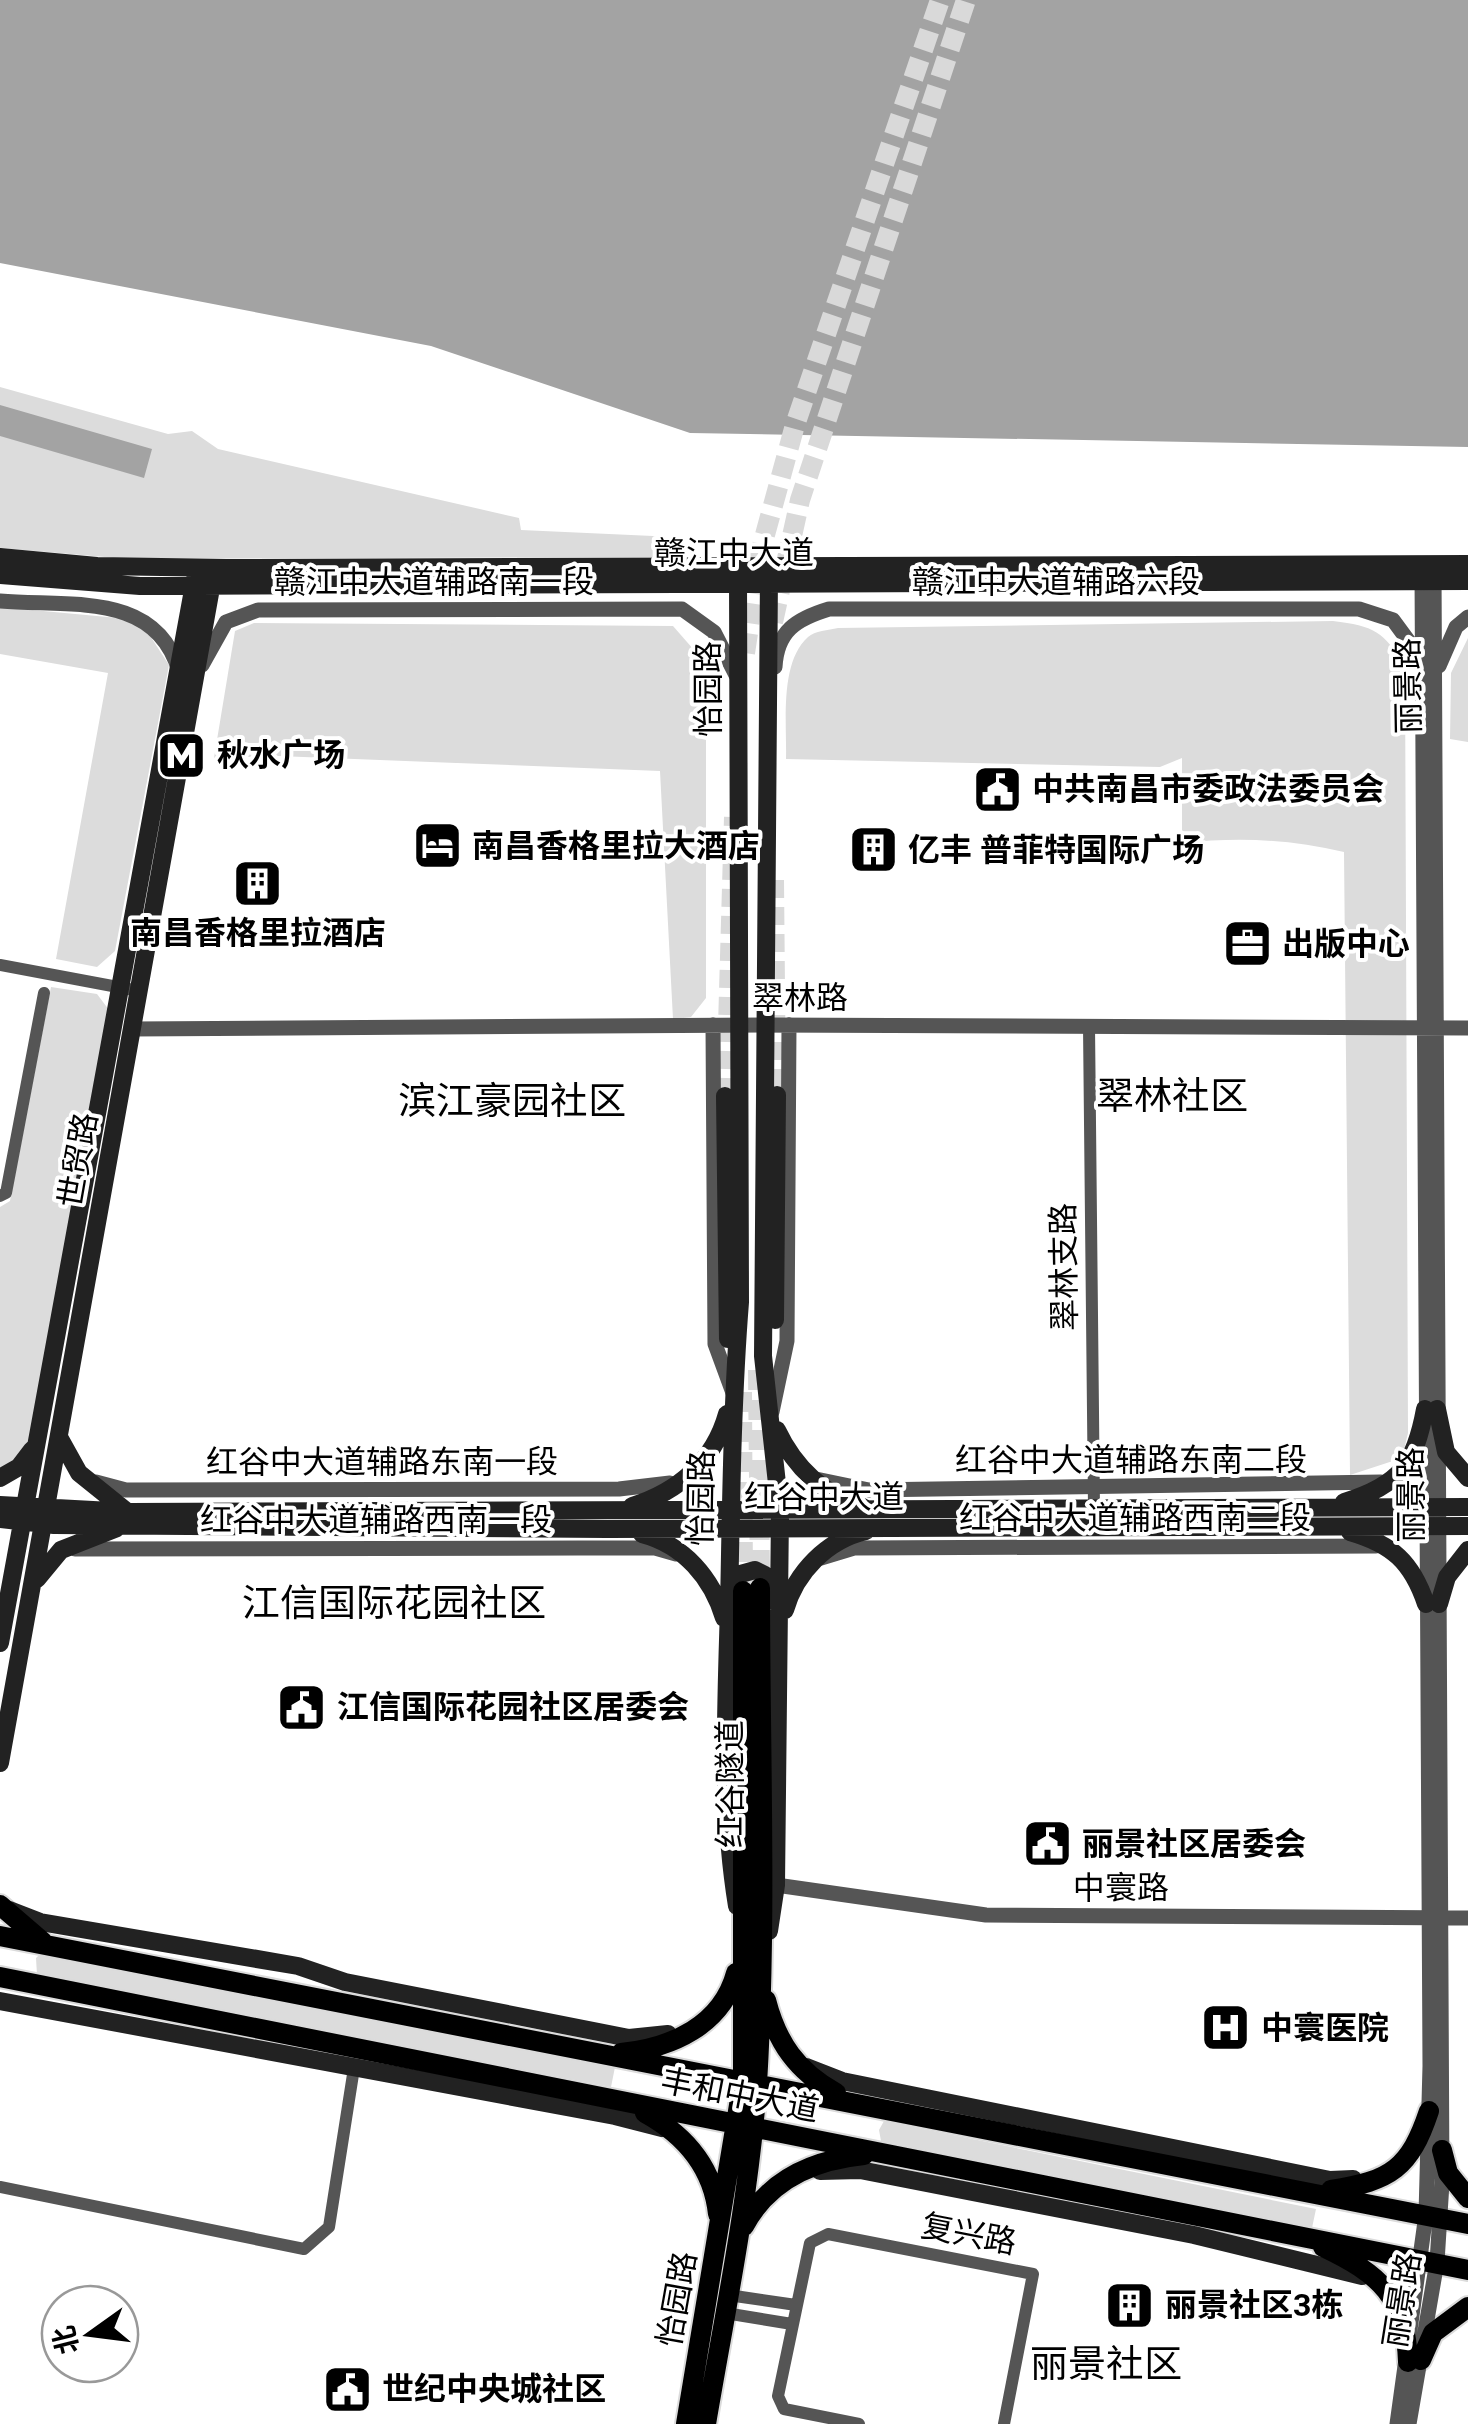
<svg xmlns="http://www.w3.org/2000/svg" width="1468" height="2424" viewBox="0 0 1468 2424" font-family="Roboto,'Noto Sans SC',sans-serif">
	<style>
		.green { fill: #dcdcdc }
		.water { fill: #a3a3a3 }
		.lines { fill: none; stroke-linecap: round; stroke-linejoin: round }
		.secondary-tunnel { stroke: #d9d9d9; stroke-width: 18; stroke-dasharray: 18 9; stroke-linecap: butt }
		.primary-tunnel { stroke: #d9d9d9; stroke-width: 20; stroke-dasharray: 20 10; stroke-linecap: butt }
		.primary-casing { stroke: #dbdbdb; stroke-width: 24 }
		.minor { stroke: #555; stroke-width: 12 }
		.tertiary { stroke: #555; stroke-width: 15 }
		.secondary { stroke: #222; stroke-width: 18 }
		.primary { stroke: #000; stroke-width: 20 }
		.labels { text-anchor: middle; stroke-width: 8; stroke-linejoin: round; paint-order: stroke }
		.street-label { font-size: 32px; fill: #000; stroke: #fff }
		.poi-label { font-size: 32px; font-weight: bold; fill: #000; stroke: #fff; text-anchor: start }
		.quarter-label { font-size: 38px; fill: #000; stroke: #fff }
	</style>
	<rect width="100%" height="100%" fill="#fff"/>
	<path class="green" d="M0,387l168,47 24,-3 26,18 301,69 2,12 154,7 -6,20 -541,2 -128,-11z
		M0,607l129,12 14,6 26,40 -54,286 -18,16 -41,-8 52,-286 -108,-19z
		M1333,621c41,5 51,10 72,46l3,766 -6,25 -52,17 -6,-623c-55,-13 -106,-15 -162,-9v-85l-22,9 -374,-8c1,-35 -7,-96 22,-122 7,-6 20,-7 30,-9z
		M254,623l419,3 21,24 12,26v322l-15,19 -18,2 -13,-248 -382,-15 -64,2 21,-127z
		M1468,638v104l-18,-3 1,-66z
		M51,987l46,7 12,16 -72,416 -17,32 -20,13v-264l10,-6z
		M42,1952l573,115 -4,20 -574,-112 -1,-17z
		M884,2121l432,88 -4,19 -431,-87 -2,-11z"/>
	<path class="water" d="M0,0h1468v447l-778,-14 -259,-87 -431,-83z
		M0,405l152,44 -8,29 -144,-42z"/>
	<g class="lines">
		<path class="secondary-tunnel" d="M775,880l2,215
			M725,1096l8,-279"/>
		<path class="primary-tunnel" d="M773,622l27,-122 166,-500
			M745,653l15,-100 35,-128 145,-425
			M758,1370l2,216
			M742,1392l1,196"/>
		<defs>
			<path id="primary" d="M0,1905l43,37
				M0,1936l1468,288
				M0,1977l1468,293
				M766,2000c11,43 31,71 70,93
				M621,2053c51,-5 101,-28 115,-80
				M645,2113c40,22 68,55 73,101
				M1442,2150l6,23 20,25
				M1331,2190c60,-9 79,-22 98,-79
				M744,2226c25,-47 69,-66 120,-71
				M1323,2247c57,27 83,50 85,115
				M1421,2360l12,-27 35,-26
				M686,2424l57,-343v-490
				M706,2424c19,-112 43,-225 51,-340 10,-164 3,-331 3,-496"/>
		</defs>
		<use href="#primary" class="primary-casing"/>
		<path class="minor" d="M0,965l139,26
			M1089,1026l5,482
			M0,1196l6,-3 38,-200
			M0,2187l304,62 25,-22 25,-159
			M728,2295l68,10
			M725,2313l67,11
			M859,2424l-75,-15 -6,-13 32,-153 18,-9 205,40 -29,150"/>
		<path class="tertiary" d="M0,601c70,6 156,-10 179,70
			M202,665l24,-43 32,-12 424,-1 32,23 22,43
			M1439,666l17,-39 12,-10
			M775,667c2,-36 21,-48 54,-58h530l34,11 28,38
			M713,1025l2,319 18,49
			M132,1029l632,-4 704,3
			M772,1412l15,-71 2,-316
			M816,1479l53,11 512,-8
			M96,1482l30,8 493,-1 51,-6
			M75,1549l503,-1h77l21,6
			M821,1558l33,-10 522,-2
			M776,1885l210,30 482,3
			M1397,2424l29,-210 4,-148 -8,-1493
			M1409,2424l28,-162 5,-79 -8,-1612"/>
		<path class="secondary" d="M0,557l97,9 129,2 1242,-4
			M0,575l140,11 1328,-5
			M725,1096l3,243
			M775,1320l2,-225
			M1437,1409l9,43 22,26
			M777,1430c18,38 45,64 86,77
			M59,1437l20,36 46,37
			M0,1478l19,-11 13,-17
			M1344,1502c56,-17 71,-38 81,-93
			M0,1505l130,7 1338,-5
			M632,1506c46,-14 82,-45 95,-92
			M0,1519l54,6 553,4 861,-3
			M1350,1532c42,12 62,30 76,72
			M642,1534c42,11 70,44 82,84
			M37,1579l24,-29 56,-22
			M734,1593l3,-18 18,-5 10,5 7,26
			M1439,1604l8,-27 21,-27
			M785,1610c11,-38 42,-70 81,-79
			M0,1643l195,-1064
			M0,1763l213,-1186
			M737,1906c-16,-97 -11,-199 -8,-298 2,-102 3,-204 11,-306l-2,-729
			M9,1910l31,12 258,44 47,16 284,56 39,-4
			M769,1931l7,-46 4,-374 -17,-155 6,-782
			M0,2001l615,115 47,12
			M806,2067l36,14 488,99 23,-1
			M820,2171l40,-1 334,65 168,41"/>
		<use href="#primary" class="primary"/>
	</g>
	<defs>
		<symbol id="metro-square" viewBox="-11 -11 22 22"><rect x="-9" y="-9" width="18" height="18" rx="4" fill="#000" stroke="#fff"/><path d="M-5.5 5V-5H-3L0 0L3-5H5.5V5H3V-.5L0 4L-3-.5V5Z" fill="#fff"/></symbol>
		<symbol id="civic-square" viewBox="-11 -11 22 22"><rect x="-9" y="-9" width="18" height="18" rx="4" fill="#000" stroke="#fff"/><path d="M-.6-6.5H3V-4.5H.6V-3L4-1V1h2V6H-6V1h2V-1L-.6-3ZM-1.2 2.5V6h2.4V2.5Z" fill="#fff"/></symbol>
		<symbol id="hotel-square" viewBox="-11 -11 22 22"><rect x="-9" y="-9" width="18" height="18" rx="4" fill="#000" stroke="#fff"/><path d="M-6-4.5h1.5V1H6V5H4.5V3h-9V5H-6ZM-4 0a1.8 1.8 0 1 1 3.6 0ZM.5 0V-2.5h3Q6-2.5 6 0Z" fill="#fff"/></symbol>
		<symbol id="building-square" viewBox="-11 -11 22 22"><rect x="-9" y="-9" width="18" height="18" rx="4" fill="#000" stroke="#fff"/><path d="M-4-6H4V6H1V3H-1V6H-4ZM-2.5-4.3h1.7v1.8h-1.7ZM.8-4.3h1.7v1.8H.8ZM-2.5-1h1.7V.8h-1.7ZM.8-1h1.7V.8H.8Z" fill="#fff"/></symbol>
		<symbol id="office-square" viewBox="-11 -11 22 22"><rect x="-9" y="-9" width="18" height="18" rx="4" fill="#000" stroke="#fff"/><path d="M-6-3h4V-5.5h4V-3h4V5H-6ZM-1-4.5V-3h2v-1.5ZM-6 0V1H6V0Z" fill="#fff"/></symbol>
		<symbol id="hospital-square" viewBox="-11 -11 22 22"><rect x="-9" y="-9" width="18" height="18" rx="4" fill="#000" stroke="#fff"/><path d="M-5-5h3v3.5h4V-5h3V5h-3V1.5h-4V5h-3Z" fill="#fff"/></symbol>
	</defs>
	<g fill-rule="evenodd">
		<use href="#metro-square" x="154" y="728" width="55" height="55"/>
		<use href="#civic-square" x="970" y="762" width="55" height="55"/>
		<use href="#hotel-square" x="410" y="818" width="55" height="55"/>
		<use href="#building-square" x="846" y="822" width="55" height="55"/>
		<use href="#building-square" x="230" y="856" width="55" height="55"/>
		<use href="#office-square" x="1220" y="916" width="55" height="55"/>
		<use href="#civic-square" x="274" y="1680" width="55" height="55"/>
		<use href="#civic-square" x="1020" y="1816" width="55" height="55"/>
		<use href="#hospital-square" x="1198" y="2000" width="55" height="55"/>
		<use href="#building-square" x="1102" y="2278" width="55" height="55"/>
		<use href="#civic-square" x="320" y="2362" width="55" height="55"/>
	</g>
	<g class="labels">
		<g class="street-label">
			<text x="734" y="564">赣江中大道</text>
			<text x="434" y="593">赣江中大道辅路南一段</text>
			<text x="1056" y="593">赣江中大道辅路六段</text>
			<text transform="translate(1408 686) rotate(-91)" y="11">丽景路</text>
			<text transform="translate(708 689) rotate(-90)" y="11">怡园路</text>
			<text x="800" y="1009">翠林路</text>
			<text transform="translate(78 1160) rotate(-80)" y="11">世贸路</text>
			<text transform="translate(1064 1267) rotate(-91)" y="11">翠林支路</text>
			<text x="1131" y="1471">红谷中大道辅路东南二段</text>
			<text x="382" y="1473">红谷中大道辅路东南一段</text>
			<text transform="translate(1411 1495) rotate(-90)" y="11">丽景路</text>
			<text x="824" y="1508">红谷中大道</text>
			<text transform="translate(701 1498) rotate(-89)" y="11">怡园路</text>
			<text x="1135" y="1529">红谷中大道辅路西南二段</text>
			<text x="376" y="1531">红谷中大道辅路西南一段</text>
			<text transform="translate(730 1784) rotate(-90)" y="11">红谷隧道</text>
			<text x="1121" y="1899">中寰路</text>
			<text transform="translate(740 2095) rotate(11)" y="11">丰和中大道</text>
			<text transform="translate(969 2234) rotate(11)" y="11">复兴路</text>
			<text transform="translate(677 2299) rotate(-80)" y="11">怡园路</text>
			<text transform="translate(1402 2300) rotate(-81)" y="11">丽景路</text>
		</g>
		<g class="poi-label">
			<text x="217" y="766">秋水广场</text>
			<text x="1032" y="800">中共南昌市委政法委员会</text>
			<text x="472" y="857">南昌香格里拉大酒店</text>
			<text x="908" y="861">亿丰 普菲特国际广场</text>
			<text x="258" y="944" text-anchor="middle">南昌香格里拉酒店</text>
			<text x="1282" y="955">出版中心</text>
			<text x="337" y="1718">江信国际花园社区居委会</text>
			<text x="1082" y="1855">丽景社区居委会</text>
			<text x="1261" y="2039">中寰医院</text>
			<text x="1165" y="2316">丽景社区3栋</text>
			<text x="382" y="2400">世纪中央城社区</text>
		</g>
		<g class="quarter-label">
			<text x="1172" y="1109">翠林社区</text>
			<text x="512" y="1114">滨江豪园社区</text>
			<text x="394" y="1616">江信国际花园社区</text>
			<text x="1106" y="2377">丽景社区</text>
		</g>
	</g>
	<g transform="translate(90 2334) rotate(256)"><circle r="48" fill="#ffffff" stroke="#999999" stroke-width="2.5"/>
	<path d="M0-8L18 38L0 25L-18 38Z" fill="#000000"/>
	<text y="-15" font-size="28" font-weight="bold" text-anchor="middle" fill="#000000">北</text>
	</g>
</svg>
